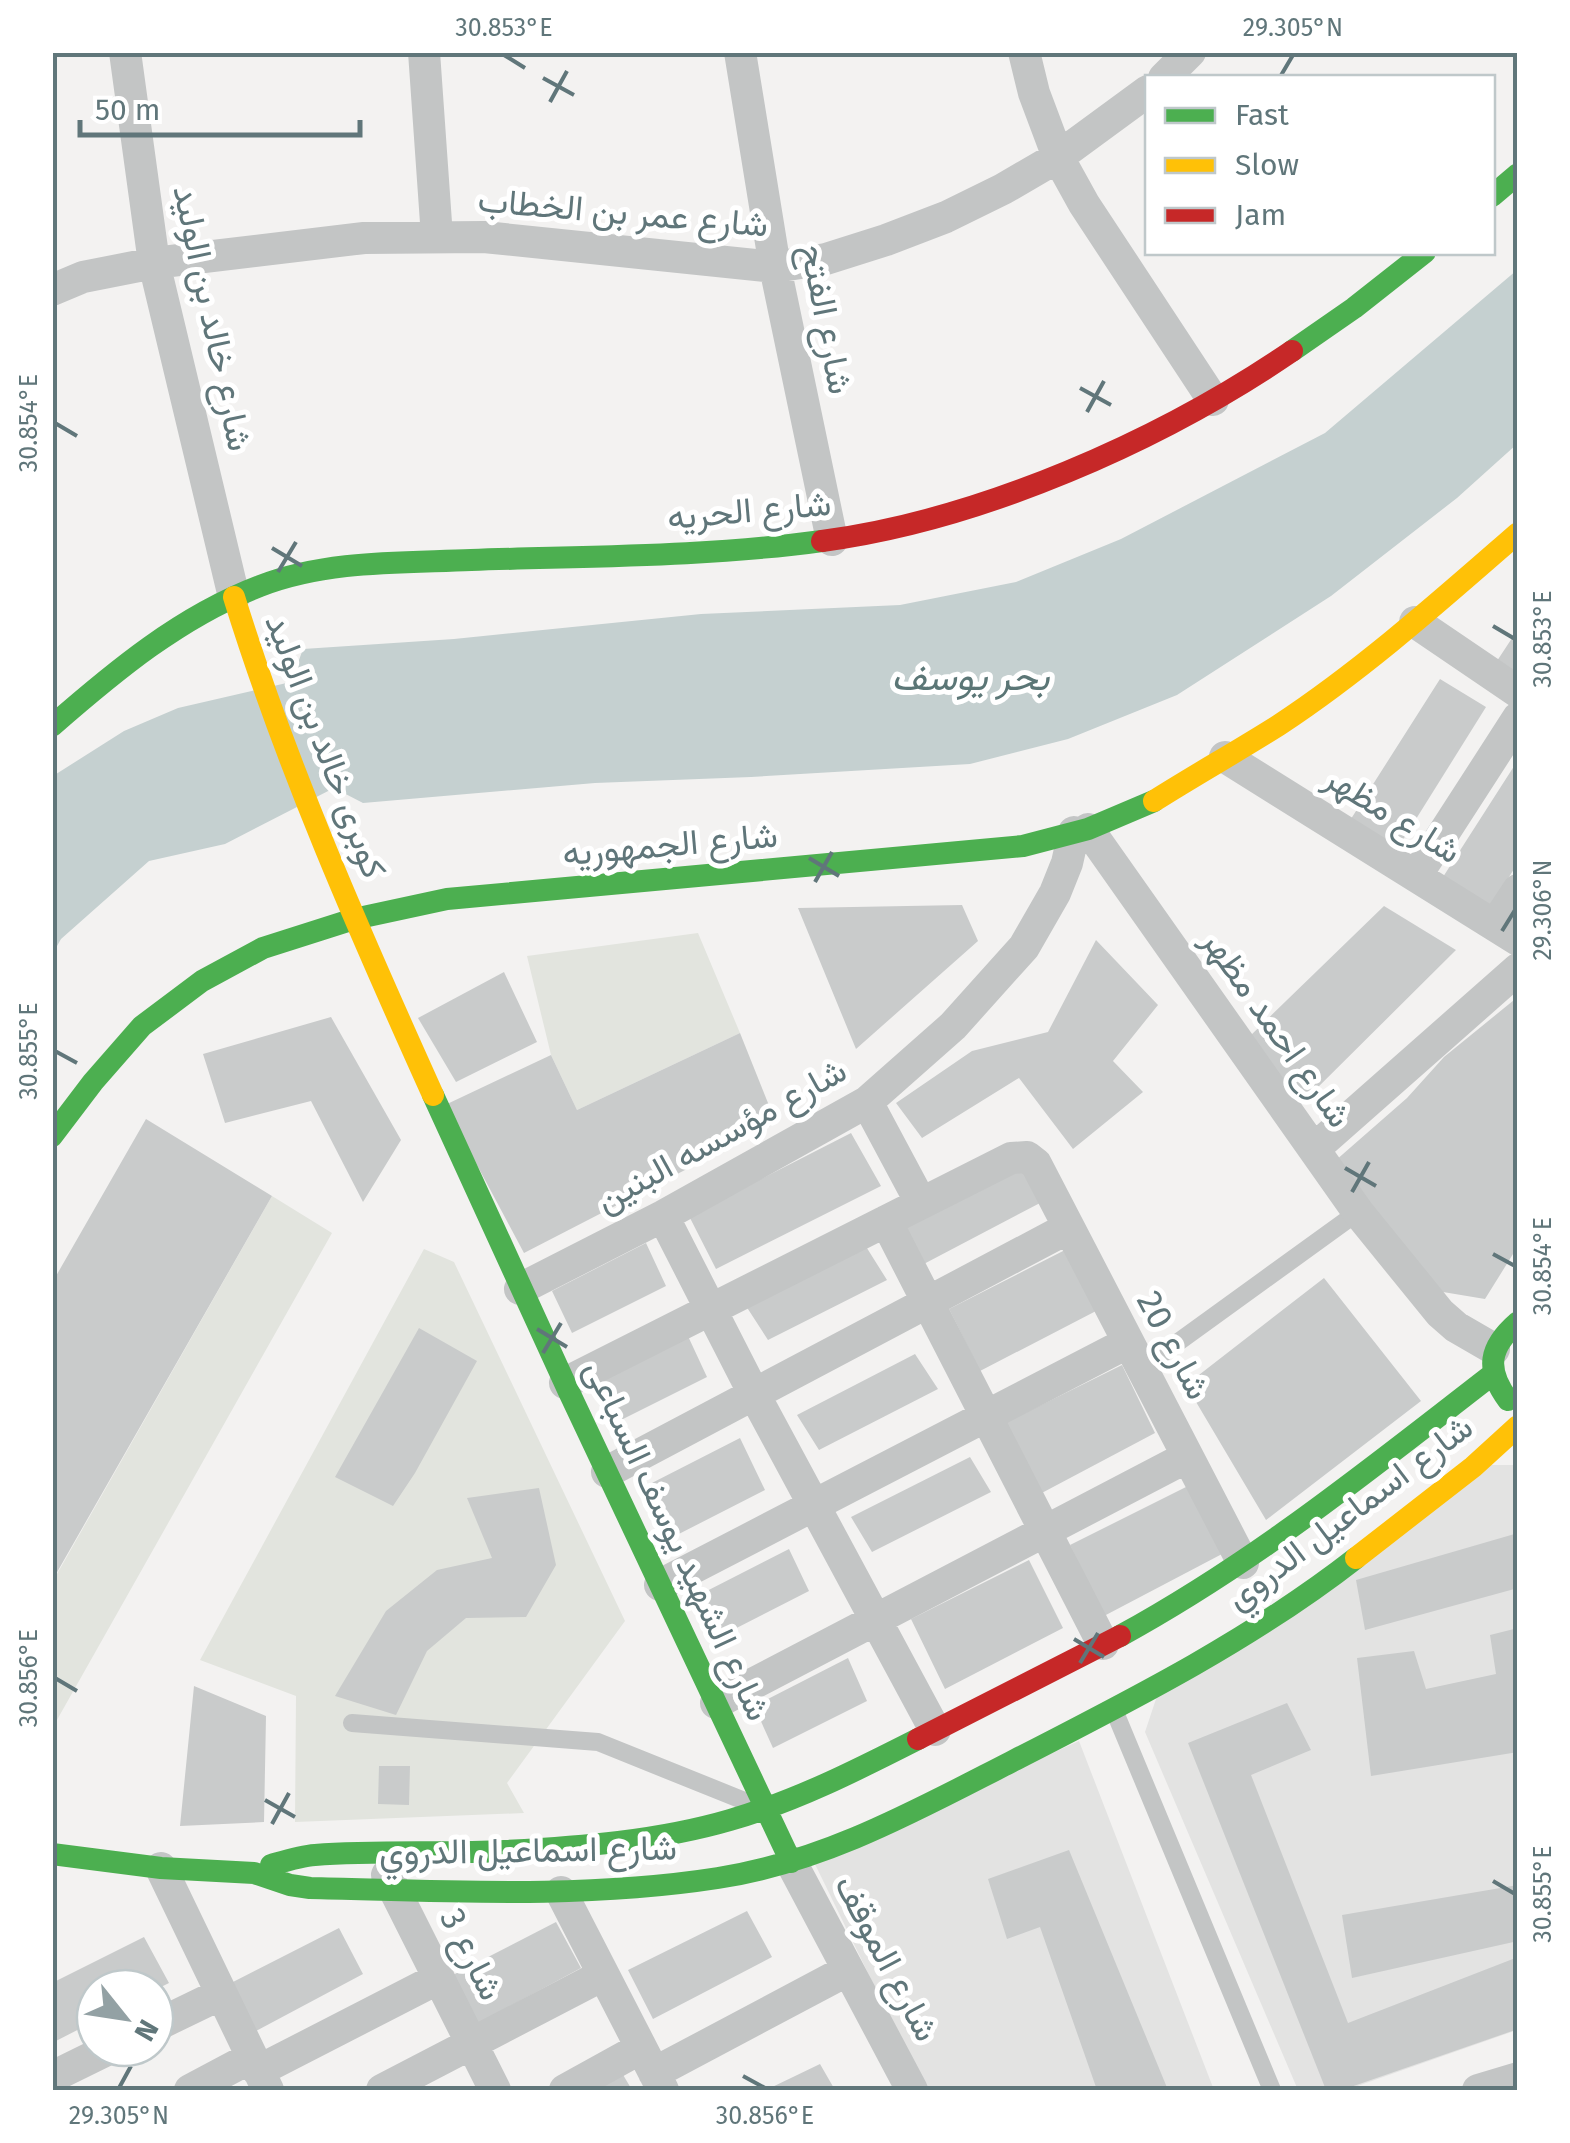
<svg xmlns="http://www.w3.org/2000/svg" width="1570" height="2143" viewBox="0 0 1570 2143" font-family="'Fira Sans',Vazirmatn,sans-serif">
	<style>
		.built { fill: #e3e3e2 }
		.green { fill: #e2e4de }
		.water { fill: #c5d0d0 }
		.building { fill: #c9cbcb }
		.lines { fill: none; stroke-linecap: round; stroke-linejoin: round }
		.lane { stroke: #c3c5c5; stroke-width: 18 }
		.street { stroke: #c3c5c5; stroke-width: 32 }
		.fast { stroke: #4caf50; stroke-width: 22 }
		.slow { stroke: #ffc107; stroke-width: 22 }
		.jam { stroke: #c62828; stroke-width: 22 }
		.ticks { fill: none; stroke: #60767a; stroke-width: 4 }
		.labels { text-anchor: middle; stroke-width: 10; stroke-linejoin: round; paint-order: stroke }
		.street-label { font-size: 35px; fill: #60767a; stroke: #fff }
		.water-label { font-size: 38px; font-style: italic; fill: #5b7676; stroke: #fff }
		.neatline { fill: none; stroke: #60767a; stroke-width: 4 }
		.ticks-label { font-size: 25px; text-anchor: middle; fill: #60767a }
	</style>
	<rect width="100%" height="100%" fill="#f3f2f1"/>
	<path class="built" d="M1484,1465h33v565l-171,60h-48l-153,-358 15,-45z
		M1079,1741l135,349h-289l-112,-230z"/>
	<path class="green" d="M698,933l42,100 -163,77 -26,-55 -24,-99z
		M272,1196l60,37 -279,494v-146z
		M424,1249l30,13 171,359 -118,162 17,30 -229,9 1,-126 -96,-36z"/>
	<path class="water" d="M1517,270v174l-60,54 -126,98 -154,99 -109,44 -98,25 -219,13 -156,6 -232,20 -29,-15 -109,56 -76,17 -88,78 -8,14v-177l71,-45 54,-23 113,-26 12,-33 151,-10 247,-25 199,-9 116,-23 105,-43 204,-106z"/>
	<path class="building" d="M1518,629v49l-23,-14z
		M1440,679l46,28 -90,144 -47,-29z
		M1518,760v103l-28,43 -47,-29z
		M962,905l16,36 -122,108 -58,-141z
		M1384,906l72,44 -160,159 -47,-72z
		M1096,940l62,65 -45,56 30,31 -70,57 -54,-71 -97,60 -26,-35 76,-52 76,-19z
		M504,972l33,70 -81,40 -38,-64z
		M1514,1000l4,2v244l-33,53 -66,-11 -84,-127 72,-63 37,-41z
		M331,1017l70,123 -38,62 -52,-101 -86,22 -22,-69z
		M740,1033l36,90 -252,130 -79,-148 106,-50 26,55z
		M146,1119l126,77 -220,385v-298z
		M851,1133l30,53 -165,83 -27,-53z
		M1021,1167l19,36 -120,63 -18,-36z
		M646,1243l20,43 -94,47 -20,-42z
		M865,1245l22,35 -119,60 -22,-34z
		M1065,1250l31,61 -116,60 -31,-62z
		M1324,1278l97,123 -155,119 -80,-135z
		M419,1328l58,33 -62,112 -22,33 -58,-29z
		M687,1334l20,43 -94,47 -20,-42z
		M915,1354l23,35 -119,61 -22,-35z
		M1122,1365l33,68 -117,62 -35,-71z
		M740,1438l25,52 -94,48 -25,-52z
		M970,1457l21,35 -119,60 -21,-35z
		M1188,1486l34,68 -118,62 -34,-71z
		M539,1488l17,77 -30,52 -60,1 -39,33 -31,64 -61,-19 51,-85 51,-41 55,-12 -25,-60z
		M1518,1533v55l-153,42 -9,-50z
		M789,1549l20,42 -94,48 -20,-42z
		M1029,1560l34,68 -118,61 -34,-70z
		M1518,1628v124l-147,24 -14,-118 57,-7 12,38 70,-15 -6,-39z
		M848,1658l19,43 -94,47 -19,-42z
		M194,1686l72,30 -2,106 -84,4z
		M1287,1703l24,47 -60,25 97,248 170,-66v72l-176,61h-16l-138,-347z
		M379,1766h31l-1,39 -31,-1z
		M1069,1850l99,240h-71l-57,-163 -33,12 -19,-60z
		M1518,1885v56l-166,37 -10,-63z
		M747,1911l25,46 -119,62 -25,-49z
		M556,1922l25,46 -104,56 -26,-48z
		M339,1928l24,46 -107,57 -25,-48z
		M144,1937l25,46 -14,7v-2h-60v33l-43,22v-60z
		M820,2064l15,26h-69z
		M622,2073l10,17h-44z"/>
	<g class="lines">
		<path class="lane" d="M1141,1369l217,-157
			M1114,1710l158,380
			M352,1723l246,19 154,62"/>
		<path class="street" d="M125,52l29,211 80,334
			M424,52l13,185
			M740,52l35,215 57,273
			M1024,52l10,41 24,64 26,47 129,196
			M1164,78l26,-26
			M52,290l31,-13 71,-14 210,-25 120,-1 291,30 51,-8 60,-19 60,-23 57,-28 55,-32 90,-66
			M1415,622l103,70
			M1225,757l293,183
			M1088,829l270,383 82,101 16,14 38,22
			M1416,876l102,-158
			M1495,925l23,-35
			M867,1102l54,101
			M1314,1149l204,-180
			M663,1216l91,178 181,336
			M886,1221l217,423
			M520,1289l143,-73 204,-114 86,-76 71,-79 31,-54 12,-30 7,-31
			M565,1383l446,-225 16,-1 9,7 207,399
			M607,1472l461,-244
			M660,1585l467,-242
			M716,1703l471,-246
			M791,1862l121,228
			M161,1868l107,222
			M387,1875l108,215
			M561,1892l102,198
			M155,2026l66,-32
			M258,2071l181,-93
			M654,2073l194,-103
			M52,2077l59,-29
			M190,2090l62,-33
			M382,2090l221,-115
			M565,2090l76,-42
			M1478,2090l40,-12"/>
		<path class="fast" d="M1492,196l26,-22
			M1292,351l62,-43 71,-56
			M52,726c63,-55 129,-110 208,-140 67,-26 141,-23 211,-26 117,-4 234,-3 351,-19
			M433,1095l136,297 222,470
			M52,1136l41,-54 49,-56 60,-45 61,-33 91,-29 93,-20 576,-53 65,-17 66,-28
			M1508,1400c-23,-31 -19,-53 10,-78
			M1120,1636c137,-75 250,-167 373,-262
			M52,1854l109,14 93,5 36,12 20,3c136,3 273,11 408,-10 106,-16 199,-68 293,-116 119,-61 240,-122 345,-204
			M271,1865c14,-4 30,-9 44,-10 63,-5 127,-1 190,-4 75,-4 153,-10 225,-31 66,-19 127,-50 188,-81"/>
		<path class="slow" d="M234,597c53,171 125,334 199,498
			M1154,801c41,-26 84,-50 125,-76 85,-56 162,-125 239,-192
			M1356,1558l117,-91 45,-41"/>
		<path class="jam" d="M822,541c159,-21 338,-100 470,-190
			M918,1739l202,-103"/>
	</g>
	<path class="ticks" d="M504,55l21,13M1280,77l13,-22M543,78l31,17M550,102l17,-31M1080,388l31,17M1087,412l17,-31M55,423l22,13M272,548l30,18M278,572l18,-30M1493,626l22,13M809,858l30,18M815,882l17,-30M1502,931l13,-21M55,1051l22,12M1345,1168l31,18M1352,1192l17,-30M1493,1254l22,12M537,1329l30,18M543,1353l18,-30M1074,1639l30,18M1080,1663l18,-30M55,1678l22,13M265,1800l30,17M272,1824l17,-31M1493,1881l22,13M743,2076l22,12M119,2088l12,-22"/>
	<g class="labels">
		<g class="street-label">
			<text transform="translate(623 212) rotate(5)" y="12">شارع عمر بن الخطاب</text>
			<text transform="translate(213 318) rotate(78)" y="12">شارع خالد بن الوليد</text>
			<text transform="translate(827 319) rotate(79)" y="12">شارع الفتح</text>
			<text transform="translate(749 510) rotate(-5)" y="12">شارع الحريه</text>
			<text transform="translate(326 746) rotate(69)" y="12">كوبرى خالد بن الوليد</text>
			<text transform="translate(1393 814) rotate(32)" y="12">شارع مظهر</text>
			<text transform="translate(670 844) rotate(-5)" y="12">شارع الجمهوريه</text>
			<text transform="translate(1277 1028) rotate(55)" y="12">شارع احمد مظهر</text>
			<text transform="translate(721 1135) rotate(-29)" y="12">شارع مؤسسه البنين</text>
			<text transform="translate(1174 1345) rotate(62)" y="12">شارع 20</text>
			<text transform="translate(1349 1512) rotate(-37)" y="12">شارع اسماعيل الدروي</text>
			<text transform="translate(678 1540) rotate(65)" y="12">شارع الشهيد يوسف السباعى</text>
			<text transform="translate(528 1850) rotate(-1)" y="12">شارع اسماعيل الدروي</text>
			<text transform="translate(472 1954) rotate(63)" y="12">شارع 3</text>
			<text transform="translate(887 1958) rotate(62)" y="12">شارع الموقف</text>
		</g>
		<g class="water-label">
			<text x="970" y="690">بحر يوسف</text>
		</g>
	</g>
	<rect width="1570" height="2143" fill="none" stroke="#ffffff" stroke-width="110"/>
	<rect x="1145" y="75" width="350" height="180" fill="#ffffff" stroke="#bfc8ca" stroke-width="2.5"/>
	<rect x="1165" y="108" width="50" height="15" fill="#4caf50" stroke="#bfc8ca" stroke-width="2.5"/>
	<text x="1235" y="125" font-size="30" fill="#60767a">Fast</text>
	<rect x="1165" y="158" width="50" height="15" fill="#ffc107" stroke="#bfc8ca" stroke-width="2.5"/>
	<text x="1235" y="175" font-size="30" fill="#60767a">Slow</text>
	<rect x="1165" y="208" width="50" height="15" fill="#c62828" stroke="#bfc8ca" stroke-width="2.5"/>
	<text x="1235" y="225" font-size="30" fill="#60767a">Jam</text>
	<g transform="translate(125 2018) rotate(120)"><circle r="48" fill="#ffffff" stroke="#bfc8ca" stroke-width="2.5"/>
	<path d="M0-8L18 38L0 25L-18 38Z" fill="#93a1a4"/>
	<text y="-15" font-size="28" font-weight="bold" text-anchor="middle" fill="#60767a">N</text>
	</g>
	<path d="M80 120v15h280v-15" fill="none" stroke="#60767a" stroke-width="5"/>
	<text x="95" y="120" font-size="30" fill="#60767a" stroke="#ffffff" stroke-width="8" paint-order="stroke">50 m</text>
	<rect x="55" y="55" width="1460" height="2033" class="neatline"/>
	<g class="ticks-label">
		<text x="504" y="36">30.853°E</text>
		<text x="1293" y="36">29.305°N</text>
		<text transform="translate(28 423) rotate(-90)" y="9">30.854°E</text>
		<text transform="translate(1542 639) rotate(-90)" y="9">30.853°E</text>
		<text transform="translate(1542 910) rotate(-90)" y="9">29.306°N</text>
		<text transform="translate(28 1051) rotate(-90)" y="9">30.855°E</text>
		<text transform="translate(1542 1266) rotate(-90)" y="9">30.854°E</text>
		<text transform="translate(28 1678) rotate(-90)" y="9">30.856°E</text>
		<text transform="translate(1542 1894) rotate(-90)" y="9">30.855°E</text>
		<text x="119" y="2124">29.305°N</text>
		<text x="765" y="2124">30.856°E</text>
	</g>
</svg>
